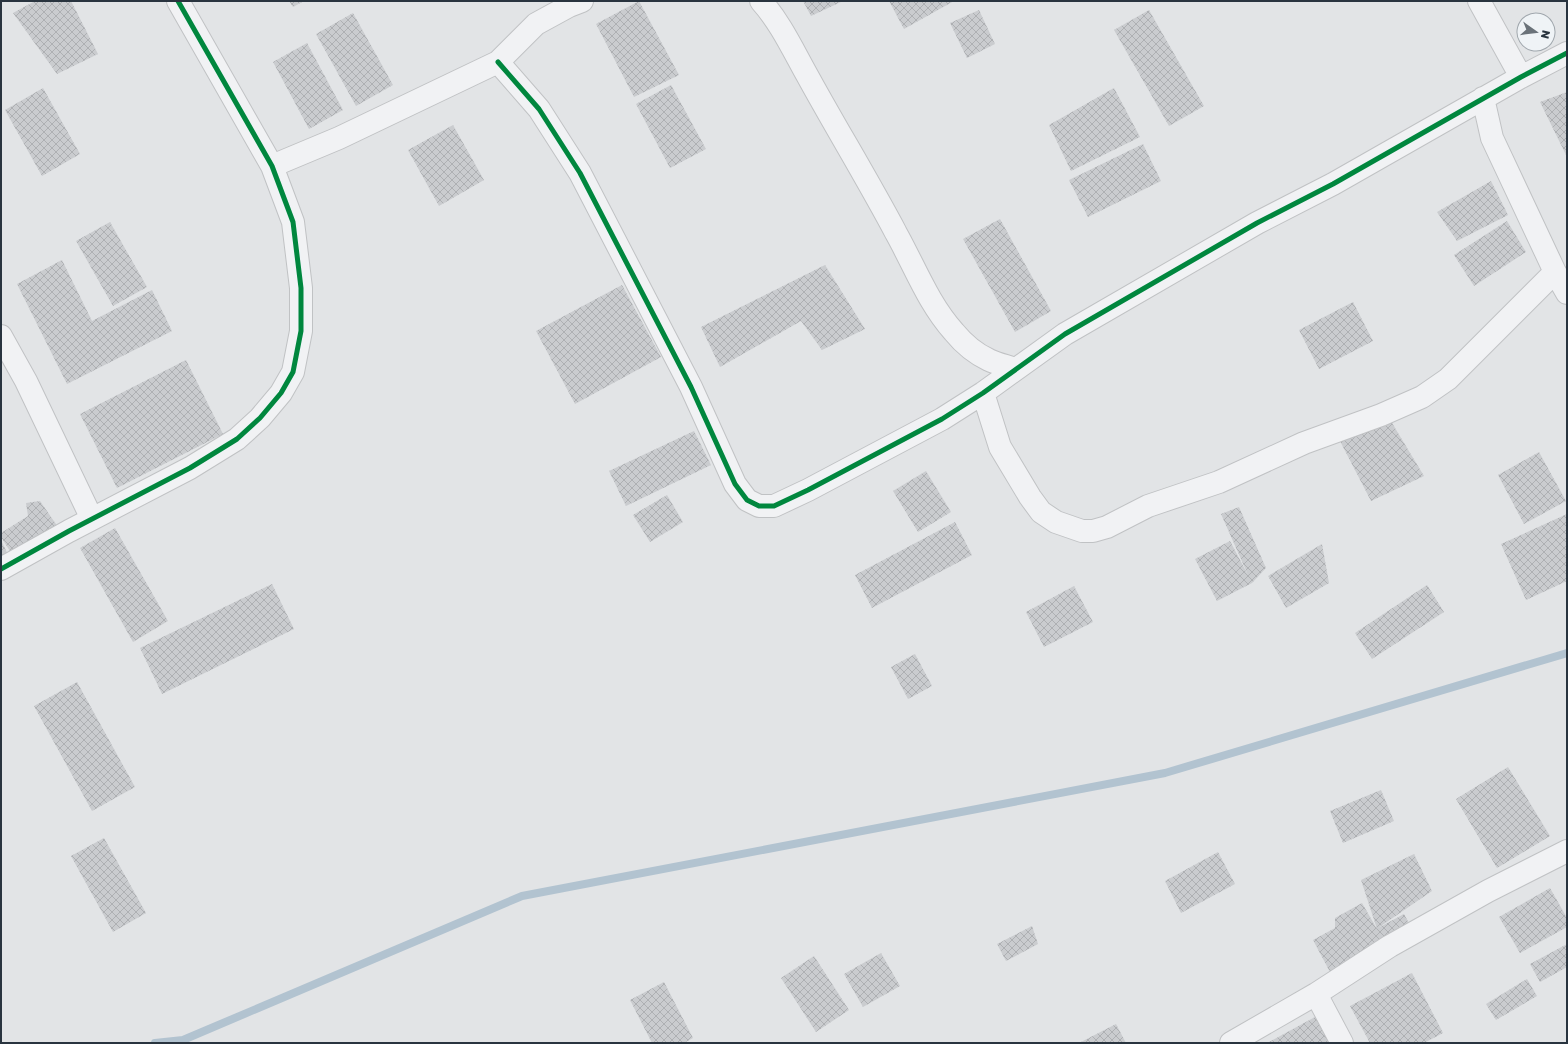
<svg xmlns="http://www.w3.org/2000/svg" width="1568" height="1044" viewBox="0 0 1568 1044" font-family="'Golos Text',sans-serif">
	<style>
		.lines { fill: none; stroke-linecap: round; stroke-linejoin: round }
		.stream { stroke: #b2c3d0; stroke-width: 8 }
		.building { fill: url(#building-cross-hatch) }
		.minor-casing { stroke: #c0c2c4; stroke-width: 24 }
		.minor { stroke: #f1f2f4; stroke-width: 22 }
		.cycleway-casing { stroke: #eff3f6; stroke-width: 8 }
		.cycleway { stroke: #00873e; stroke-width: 5 }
	</style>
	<defs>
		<pattern id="building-cross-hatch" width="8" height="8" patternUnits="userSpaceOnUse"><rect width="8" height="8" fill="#cacccf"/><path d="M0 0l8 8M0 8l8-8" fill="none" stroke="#aeb0b3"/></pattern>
	</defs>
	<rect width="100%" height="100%" fill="#e2e4e6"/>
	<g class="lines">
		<path class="stream" d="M155,1043l28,-3 339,-144 643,-123 402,-120"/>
	</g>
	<path class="building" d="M35,1h36l27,53 -41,20 -44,-61z
		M289,1h15l-11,6z
		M639,1l40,74 -45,22 -38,-73z
		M803,1h40l-32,15z
		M889,1h65l-50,28z
		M979,10l16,34 -28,14 -17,-35z
		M1149,10l55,96 -35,20 -55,-96z
		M353,13l40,72 -37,21 -40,-72z
		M307,43l36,67 -34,19 -36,-67z
		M671,85l35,64 -36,19 -34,-64z
		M43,88l37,66 -38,22 -37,-66z
		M1114,88l26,49 -69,34 -22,-46z
		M1567,92v65l-27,-55z
		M453,125l31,55 -45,26 -31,-56z
		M1143,144l18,37 -73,36 -19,-37z
		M1491,181l17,34 -51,26 -20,-29z
		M1000,219l51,92 -36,21 -52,-93z
		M1507,221l19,31 -52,34 -20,-31z
		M110,222l37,65 -34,19 -37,-65z
		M62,260l30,61 60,-31 20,41 -105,53 -50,-100z
		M825,265l40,64 -43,21 -21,-29 -81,46 -19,-40z
		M622,285l39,72 -86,47 -39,-73z
		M1353,302l20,39 -54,28 -20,-39z
		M186,360l37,74 -106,54 -37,-74z
		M1392,423l32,53 -53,25 -30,-58 -2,-13z
		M694,431l17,34 -85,41 -17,-35z
		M1539,452l27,49 -42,23 -26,-49z
		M926,471l25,41 -33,20 -25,-41z
		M667,495l16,27 -33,20 -17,-27z
		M40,501l18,26 -45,29 -12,-19v-4l27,-17 -2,-13z
		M1239,507l27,61 -14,15 -35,18 -22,-42 35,-18 18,34 -27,-61z
		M1567,514v67l-41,19 -25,-56z
		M955,522l17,33 -100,53 -17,-33z
		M115,528l53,93 -35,21 -53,-94z
		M1,540l9,19 -9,4z
		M1322,544l7,39 -43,25 -18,-32z
		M272,584l22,45 -132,65 -22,-46z
		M1427,585l17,27 -72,47 -17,-26z
		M1074,586l19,36 -49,25 -18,-35z
		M915,654l17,32 -24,13 -17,-32z
		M77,682l58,105 -43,24 -58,-105z
		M1508,767l42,69 -53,32 -41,-69z
		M1381,790l13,31 -51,22 -13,-32z
		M104,838l42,75 -33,19 -42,-76z
		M1218,852l17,32 -54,29 -16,-32z
		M1414,854l18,37 -54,37 26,-14 7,13 -81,45 -17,-32 22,-12v-10l27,-15 15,26 -16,-49z
		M1550,888l17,30v9l-47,26 -21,-36z
		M1032,926l6,18 -32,17 -9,-17z
		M1567,944v23l-27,15 -10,-18z
		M881,953l19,33 -37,21 -19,-33z
		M814,956l35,54 -33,22 -35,-54z
		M1412,973l31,60 -19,10h-54l-20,-37z
		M1527,979l10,17 -41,24 -10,-16z
		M664,982l29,56 -9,5h-32l-22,-43z
		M1315,1017l14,26h-62z
		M1116,1024l10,19h-47z"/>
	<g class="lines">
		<defs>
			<path id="minor" d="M761,1c19,21 32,49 46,74 29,53 61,105 89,158 19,34 32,70 58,99 9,11 22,22 35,28 8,4 18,6 26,9
				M1479,1l42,76
				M498,62l41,47 41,64 111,214 44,97 12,16 12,6h15l34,-16 134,-71 41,-26 82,-59 192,-111 76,-39 188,-107 46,-24
				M1483,98l9,40 63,134 12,21
				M272,166l67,-28 159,-76 38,-38 33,-18 13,-5
				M1,336l25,45 66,138
				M983,393l17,54 30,50 11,15 15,10 26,9h11l14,-4 41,-21 71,-24 85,-39 77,-28 41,-18 26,-18 107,-107
				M1,569l68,-38 121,-63 47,-29 23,-21 21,-25 12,-21 8,-41v-43l-8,-66 -21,-56 -94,-165
				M1316,994l26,49
				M1231,1043l85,-49 74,-48 98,-55 79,-40"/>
		</defs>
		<use href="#minor" class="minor-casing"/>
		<use href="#minor" class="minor"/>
		<defs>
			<path id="cycleway" d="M498,62l41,47 41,64 111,214 44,97 12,16 12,6h15l34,-16 134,-71 41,-26 82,-59 192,-111 76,-39 188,-107 46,-24
				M1,569l68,-38 121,-63 47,-29 23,-21 21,-25 12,-21 8,-41v-43l-8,-66 -21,-56 -94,-165"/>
		</defs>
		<use href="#cycleway" class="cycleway-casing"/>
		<use href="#cycleway" class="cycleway"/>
	</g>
	<rect width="1568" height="1044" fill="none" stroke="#29343f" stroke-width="4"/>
	<g transform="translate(1536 32) rotate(104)"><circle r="19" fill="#eff3f6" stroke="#a0a7ad"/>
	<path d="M0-3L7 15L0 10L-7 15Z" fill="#6a7279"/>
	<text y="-6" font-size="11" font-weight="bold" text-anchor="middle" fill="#29343f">N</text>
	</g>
</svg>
